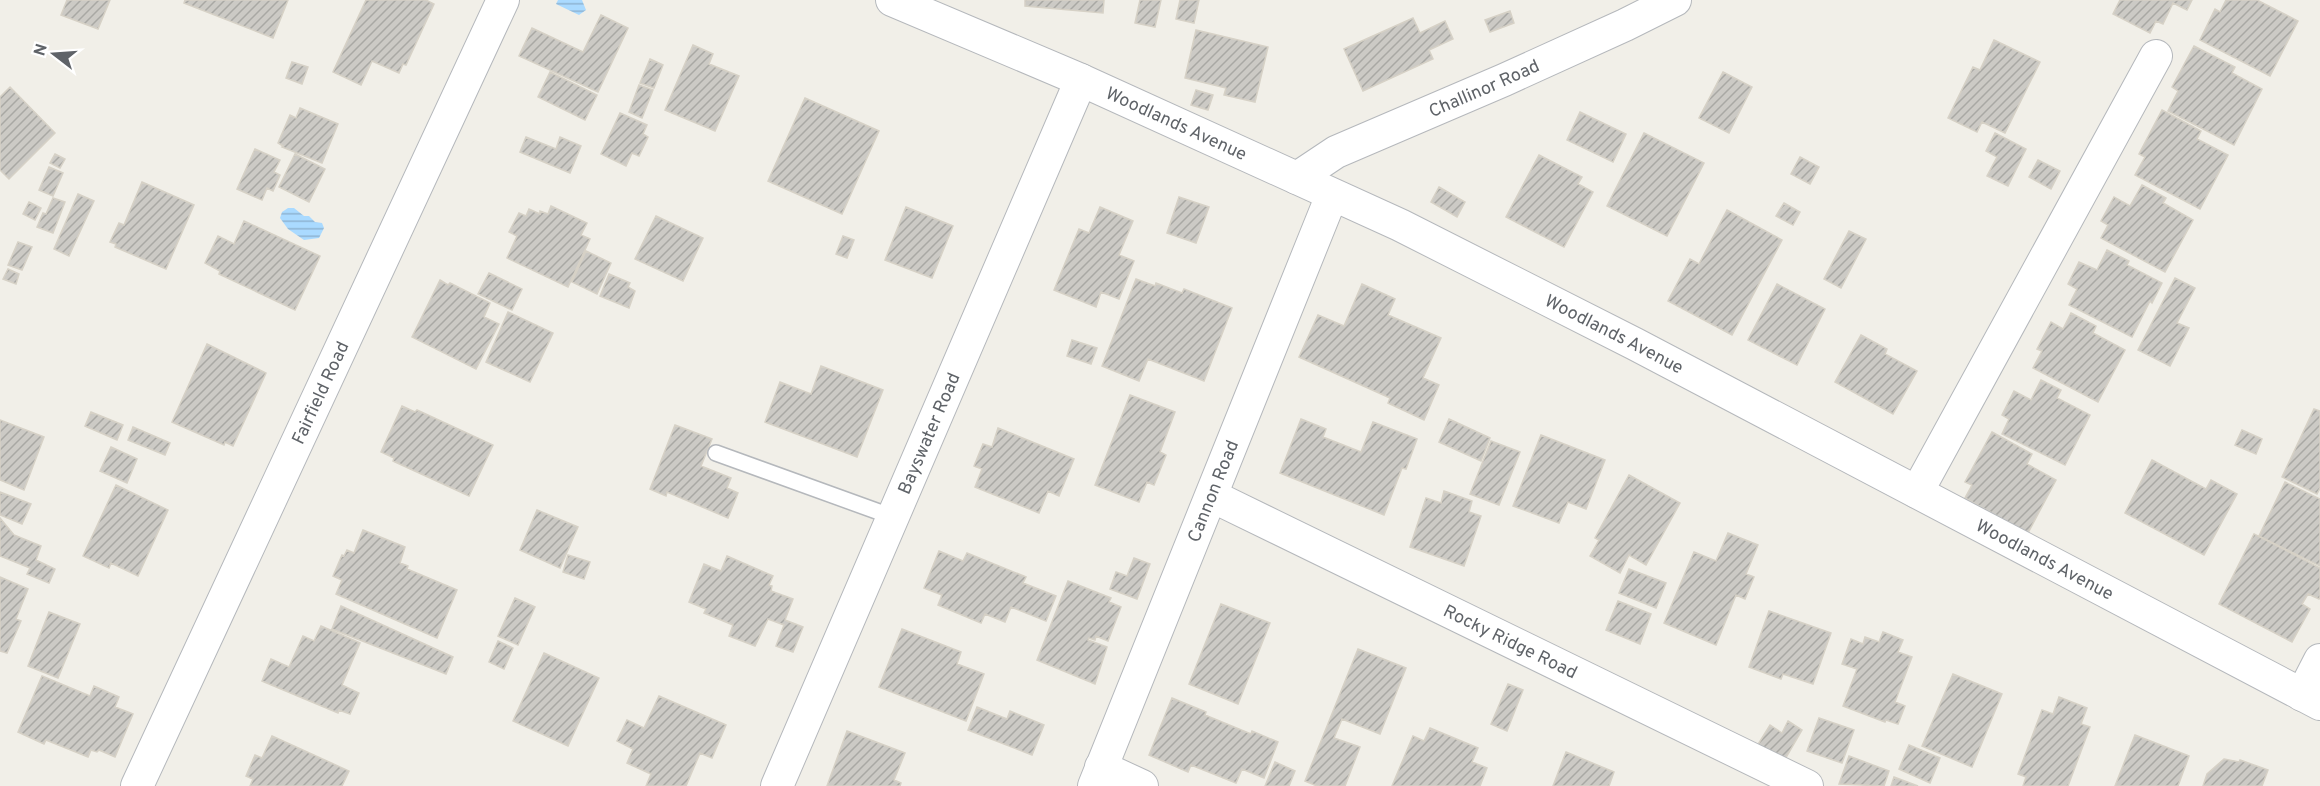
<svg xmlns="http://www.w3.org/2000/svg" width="2320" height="786" viewBox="0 0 2320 786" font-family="Overpass,sans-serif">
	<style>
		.water { fill: url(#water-rules) }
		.building { fill: url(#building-hatch); stroke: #d6d1c6; stroke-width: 1.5 }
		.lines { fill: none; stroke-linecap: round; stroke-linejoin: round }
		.service-casing { stroke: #b5b8bc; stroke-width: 18 }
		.minor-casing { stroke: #b5b8bc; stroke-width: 34 }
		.service { stroke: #fff; stroke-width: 15 }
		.minor { stroke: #fff; stroke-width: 32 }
		.labels { text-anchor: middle; stroke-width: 5; stroke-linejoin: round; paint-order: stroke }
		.street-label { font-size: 18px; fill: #5f6368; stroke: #fff }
	</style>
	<defs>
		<pattern id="water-rules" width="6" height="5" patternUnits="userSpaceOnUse" patternTransform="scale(1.5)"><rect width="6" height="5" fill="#aadaff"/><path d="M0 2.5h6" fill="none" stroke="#8eb4d2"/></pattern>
		<pattern id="building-hatch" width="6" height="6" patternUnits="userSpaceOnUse" patternTransform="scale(1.5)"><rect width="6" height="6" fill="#cccac5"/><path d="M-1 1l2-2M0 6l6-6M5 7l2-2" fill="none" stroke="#a9a8a4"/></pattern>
	</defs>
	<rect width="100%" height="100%" fill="#f1efe8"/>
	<path class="water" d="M558,0h24l4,10 -7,5 -23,-11z
		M288,208h6l10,8h5l6,6 7,1 2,5 -5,10 -15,2 -16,-11 -8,-11 2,-6z"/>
	<path class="building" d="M67,0h43l-12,29 -37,-14z
		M185,0h103l-15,38 -89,-35z
		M366,0h60l8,4 -28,61 -3,-1 -4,9 -27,-12 -11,24 -28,-13z
		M1025,0h79l-1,13 -78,-7z
		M1140,0h21l-6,27 -20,-4z
		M1180,0h19l-5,23 -18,-4z
		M2120,0h72l-5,10 -14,-7 -10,21 -7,-3 -6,12 -37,-19z
		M2226,0h31l41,21 -28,55 -70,-36 15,-31 5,3z
		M1510,11l4,12 -24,9 -5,-12z
		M601,15l27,13 -30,64 -79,-36 13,-28 51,24z
		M1413,18l7,15 25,-12 8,18 -24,11 4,9 -70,32 -19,-42z
		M1196,30l72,17 -13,55 -31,-7 2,-7 -41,-10z
		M1994,40l46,22 -35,71 -23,-11 -5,10 -29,-14 25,-51 7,3z
		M693,45l20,9 -4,10 30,12 -24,55 -50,-21z
		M2194,46l41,21 -3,6 30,16 -28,56 -66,-34 10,-20 -6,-4z
		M650,59l13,6 -9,23 -14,-5z
		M292,62l16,5 -6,17 -16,-6z
		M550,72l47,23 -12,25 -47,-23z
		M1723,72l29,15 -23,46 -30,-15z
		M639,85l14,5 -11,28 -13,-6z
		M10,87l45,46 -46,46 -9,-9v-73z
		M1196,90l17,5 -5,15 -17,-5z
		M805,98l74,33 -37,83 -74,-33z
		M300,108l38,16 -16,39 -40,-16 1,-1 -5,-3 12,-28 6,3z
		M2162,110l39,21 -4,8 31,16 -28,54 -65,-34 10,-18 -6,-3z
		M1580,112l46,22 -13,28 -46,-22z
		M620,113l27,12 -4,9 5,3 -9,19 -7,-3 -6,13 -25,-12z
		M1644,133l60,30 -37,73 -60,-30z
		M1995,133l31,16 -18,37 -21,-10 10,-19 -11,-6z
		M526,137l30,12 4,-12 21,9 -11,27 -50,-21z
		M255,149l25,11 -6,12 6,3 -7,16 -6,-3 -5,12 -25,-11z
		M55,154l10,5 -5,9 -10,-5z
		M295,154l30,15 -16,33 -30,-15z
		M1539,155l43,22 -4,7 15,8 -29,55 -58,-30z
		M1800,157l19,10 -9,17 -19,-10z
		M2038,160l22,11 -9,18 -22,-12z
		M49,167l14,6 -10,23 -14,-6z
		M142,182l52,23 -28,64 -51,-22 1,-3 -6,-2 9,-19 5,2z
		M2142,185l24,13 -3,5 30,17 -28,52 -64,-34 7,-13 -7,-4 13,-24 16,9z
		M1439,187l26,15 -8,15 -26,-15z
		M78,194l16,7 -25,55 -15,-7z
		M1179,197l30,10 -13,36 -29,-10z
		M53,198l12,4 -12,31 -16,-6 6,-14 3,1z
		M29,202l12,6 -6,12 -12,-6z
		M1784,203l16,9 -7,13 -17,-9z
		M551,206l36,17 -6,12 9,4 -22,48 -61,-29 10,-22 -8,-4 10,-19 7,3 3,-7 11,5v-3l8,3z
		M906,207l47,19 -21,52 -47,-18z
		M1100,207l33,14 -14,34 15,6 -15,38 -18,-7 -5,15 -42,-17 25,-61 10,4z
		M1727,210l55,30 -50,95 -64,-34 22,-42 9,5z
		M656,216l47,22 -20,43 -48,-22z
		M244,221l76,35 -25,54 -76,-36 1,-3 -15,-8 13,-27 16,8z
		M1849,231l17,8 -25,49 -17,-9z
		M843,236l11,4 -7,18 -11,-4z
		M18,242l14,5 -10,23 -14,-5z
		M2107,250l22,11 -2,4 35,18 -10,20 -2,-2 -18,36 -63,-32 8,-16 -9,-5 11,-22 18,8z
		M586,251l25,12 -14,31 -25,-12z
		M8,269l11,5 -3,10 -13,-5z
		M489,273l33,16 -10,21 -34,-16z
		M609,274l21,9 -2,4 7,4 -6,17 -29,-12z
		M2175,278l20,10 -18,35 12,5 -19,38 -32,-16z
		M1136,279l19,7 1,-3 26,10 2,-4 48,19 -28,73 -56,-22 -9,22 -37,-15z
		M440,280l8,5 2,-2 40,20 -6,14 15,7 -23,45 -64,-32z
		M1362,284l33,15 -7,16 53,23 -18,40 16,7 -15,35 -36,-17 2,-5 -91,-41 19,-42 26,11z
		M1777,284l48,25 -28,56 -49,-25z
		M508,312l45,21 -23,49 -44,-20z
		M2071,313l25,13 -3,7 32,17 -27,52 -65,-34 9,-17 -5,-2 14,-27 12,7z
		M1861,335l26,14 -2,5 32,17 -24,43 -58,-32z
		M1072,340l25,8 -6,16 -24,-8z
		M207,344l59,29 -33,73 -8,-4 -1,3 -52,-23z
		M821,366l62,24 -26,67 -92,-35 15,-40 31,12z
		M2041,380l20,10 -4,8 33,17 -25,50 -63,-31 7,-15 -7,-4 12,-24 17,9z
		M1130,395l45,17 -15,40 6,3 -12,30 -7,-3 -8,20 -44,-17z
		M402,406l13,6 2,-2 76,35 -24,51 -76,-35 1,-3 -13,-6z
		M2314,409l6,2v77l-3,6 -35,-17z
		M91,412l32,13 -6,15 -32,-14z
		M1301,419l25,10 -3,8 38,15 12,-30 44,17 -11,30 -4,-1 -18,47 -104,-42z
		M1449,419l41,19 -9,23 -42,-19z
		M0,420l44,17 -20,53 -24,-10z
		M675,425l37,14 -11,27 30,12 -4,10 11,5 -10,25 -61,-26 -1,4 -16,-7z
		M133,427l37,16 -5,12 -37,-15z
		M998,428l76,31 -15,37 -11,-5 -9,22 -64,-26 7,-18 -8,-3 9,-22 9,3z
		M2242,430l20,9 -6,15 -21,-9z
		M1992,432l40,22 -5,10 29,16 -28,53 -63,-35 7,-13 -7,-3z
		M1541,435l64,25 -19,49 -18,-7 -9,21 -46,-17z
		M1491,441l29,11 -21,53 -29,-11z
		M111,447l26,12 -10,24 -27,-12z
		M2152,460l54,29 5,-9 26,14 -33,61 -79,-42z
		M1629,475l51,28 -34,62 -17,-10 -9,18 -30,-17 9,-16 -4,-2z
		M2285,482l35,17v67l-61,-30z
		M116,485l52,25 -30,66 -27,-13 -2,5 -26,-12z
		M1444,491l28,10 -3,11 12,4 -17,50 -54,-19 16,-49 15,5z
		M0,492l31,12 -9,20 -22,-9z
		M537,510l41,17 -18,41 -40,-18z
		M0,518l14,17 27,11 -5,14 19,9 -6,14 -22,-9 3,-6 -30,-12z
		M363,530l42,17 -5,16 8,3 -1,3 50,21 -20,48 -101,-44 6,-14 -9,-4 9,-21 2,1 3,-6 7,3z
		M1728,533l30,12 -12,29 8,3 -9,22 -9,-4 -20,50 -52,-22 30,-71 22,9z
		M2254,534l66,34v29l-1,2 -11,-5 -6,10 8,5 -18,33 -73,-38z
		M939,551l24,10 4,-8 59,24 -3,6 33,13 -10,25 -35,-14 -6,15 -20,-8 -4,9 -43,-18 4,-10 -18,-7z
		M568,555l22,7 -6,17 -21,-7z
		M727,556l46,20 -4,9 3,1 -1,5 22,8 -8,21 18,7 -10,25 -17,-6 8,-21 -16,-6 -13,27 -26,-10 4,-11 -29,-12 2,-4 -17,-7 15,-38 17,7z
		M1134,558l16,6 -13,35 -27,-10 6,-17 11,4z
		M1629,569l37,14 -10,25 -37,-15z
		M0,577l28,12 -12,30 5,2 -14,32 -7,-2z
		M1068,581l43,17 -2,4 12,5 -13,34 -12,-5 -1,4 -6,-2 -1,2 19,7 -12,37 -58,-24z
		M515,598l20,9 -17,38 -20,-9z
		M1618,601l33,13 -11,30 -34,-14z
		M1221,604l49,19 -32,81 -49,-20z
		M341,606l112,51 -7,17 -114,-45z
		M1769,611l62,22 -18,51 -30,-10 -2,5 -32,-12z
		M49,612l31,12 -22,54 -30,-12z
		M321,626l39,17 -18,42 17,8 -9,21 -11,-4 -1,3 -76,-32 9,-22 18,8 14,-31 11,5z
		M902,629l59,23 -4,12 27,10 -18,47 -87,-34z
		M1883,632l20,8 -5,12 14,5 -17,45 10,4 -7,18 -12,-4 -1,2 -42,-16 14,-37 -15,-5 9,-25 12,5 2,-7 14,5z
		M498,641l15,7 -9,21 -15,-7z
		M1358,649l48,19 -26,66 -38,-15 -8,19 26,9 -15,39h-28l-12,-5z
		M544,653l55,25 -31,68 -55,-25z
		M1953,674l49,20 -30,73 -50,-21z
		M42,676l48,20 4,-10 25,11 -4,10 18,7 -18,43 -16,-7 -2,2 -6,-2 -3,7 -42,-17 -2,4 -26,-12z
		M1508,684l15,6 -16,41 -16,-7z
		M659,696l67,29 -14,33 -12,-5 -14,33h-40l5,-12 -24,-11 6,-14 -16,-8 10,-21 17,8z
		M2059,697l28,11 -6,16 9,3 -22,59h-45l3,-9 -8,-3 24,-64 11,4z
		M1172,698l34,14 -1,3 46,19 1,-3 26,11 -14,36 -22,-9 -6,14 -45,-18 -3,7 -39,-17z
		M977,707l30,12 3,-8 34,14 -12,30 -64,-25z
		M1819,718l35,12 -12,33 -35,-12z
		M1788,721l14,9 -18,31 -27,-15 13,-21 12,8z
		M1430,728l48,20 -6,14 15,6 -7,18h-88l21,-50 11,5z
		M847,731l58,22 -11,27 7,3 -1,3h-73z
		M2135,735l54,21 -11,30h-63z
		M272,736l77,35 -7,15h-92l3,-7 -7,-3 9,-21 7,3z
		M1909,745l31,13 -10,25 -31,-14z
		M1566,752l48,20 -5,14h-56z
		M1849,756l40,15 -5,15 -45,-2z
		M2224,759l15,3 1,-2 28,10 -6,16h-59l4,-12z
		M1275,762l20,9 -6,15h-24z
		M1894,777l24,9h-27z"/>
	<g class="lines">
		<defs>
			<path id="service" d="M716,453l177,64"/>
			<g id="minor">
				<path id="s1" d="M892,0l189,80 319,145 235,119 685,360"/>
				<path id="s2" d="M1297,178l39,-26 168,-72 121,-55 50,-25"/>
				<path d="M1917,492l239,-436"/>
				<path id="s3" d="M1212,496l595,290"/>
				<path d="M2302,695l18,-35"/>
				<path d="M1101,767l41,19"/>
				<path id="s4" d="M137,786l366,-786"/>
				<path id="s5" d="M777,786l304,-706"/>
				<path id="s6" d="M1094,786l238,-591"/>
			</g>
		</defs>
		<use href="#service" class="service-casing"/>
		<use href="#minor" class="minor-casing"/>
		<use href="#service" class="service"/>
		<use href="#minor" class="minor"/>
	</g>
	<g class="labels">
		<g class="street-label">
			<text dy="6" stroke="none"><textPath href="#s2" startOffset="208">Challinor Road</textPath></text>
			<text dy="6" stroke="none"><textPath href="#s1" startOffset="310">Woodlands Avenue</textPath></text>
			<text dy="6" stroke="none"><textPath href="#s1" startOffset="796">Woodlands Avenue</textPath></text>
			<text dy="6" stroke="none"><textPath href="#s4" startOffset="434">Fairfield Road</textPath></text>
			<text dy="6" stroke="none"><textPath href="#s5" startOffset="384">Bayswater Road</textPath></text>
			<text dy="6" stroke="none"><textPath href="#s6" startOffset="318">Cannon Road</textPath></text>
			<text dy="6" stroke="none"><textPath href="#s1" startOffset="1282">Woodlands Avenue</textPath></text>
			<text dy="6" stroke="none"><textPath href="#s3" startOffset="332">Rocky Ridge Road</textPath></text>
		</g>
	</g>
	<g transform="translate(54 54) rotate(287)" stroke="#ffffff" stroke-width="4.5" paint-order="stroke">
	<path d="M0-4.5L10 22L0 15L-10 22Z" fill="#5f6368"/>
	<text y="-9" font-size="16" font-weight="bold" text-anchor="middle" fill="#5f6368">N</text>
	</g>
</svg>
